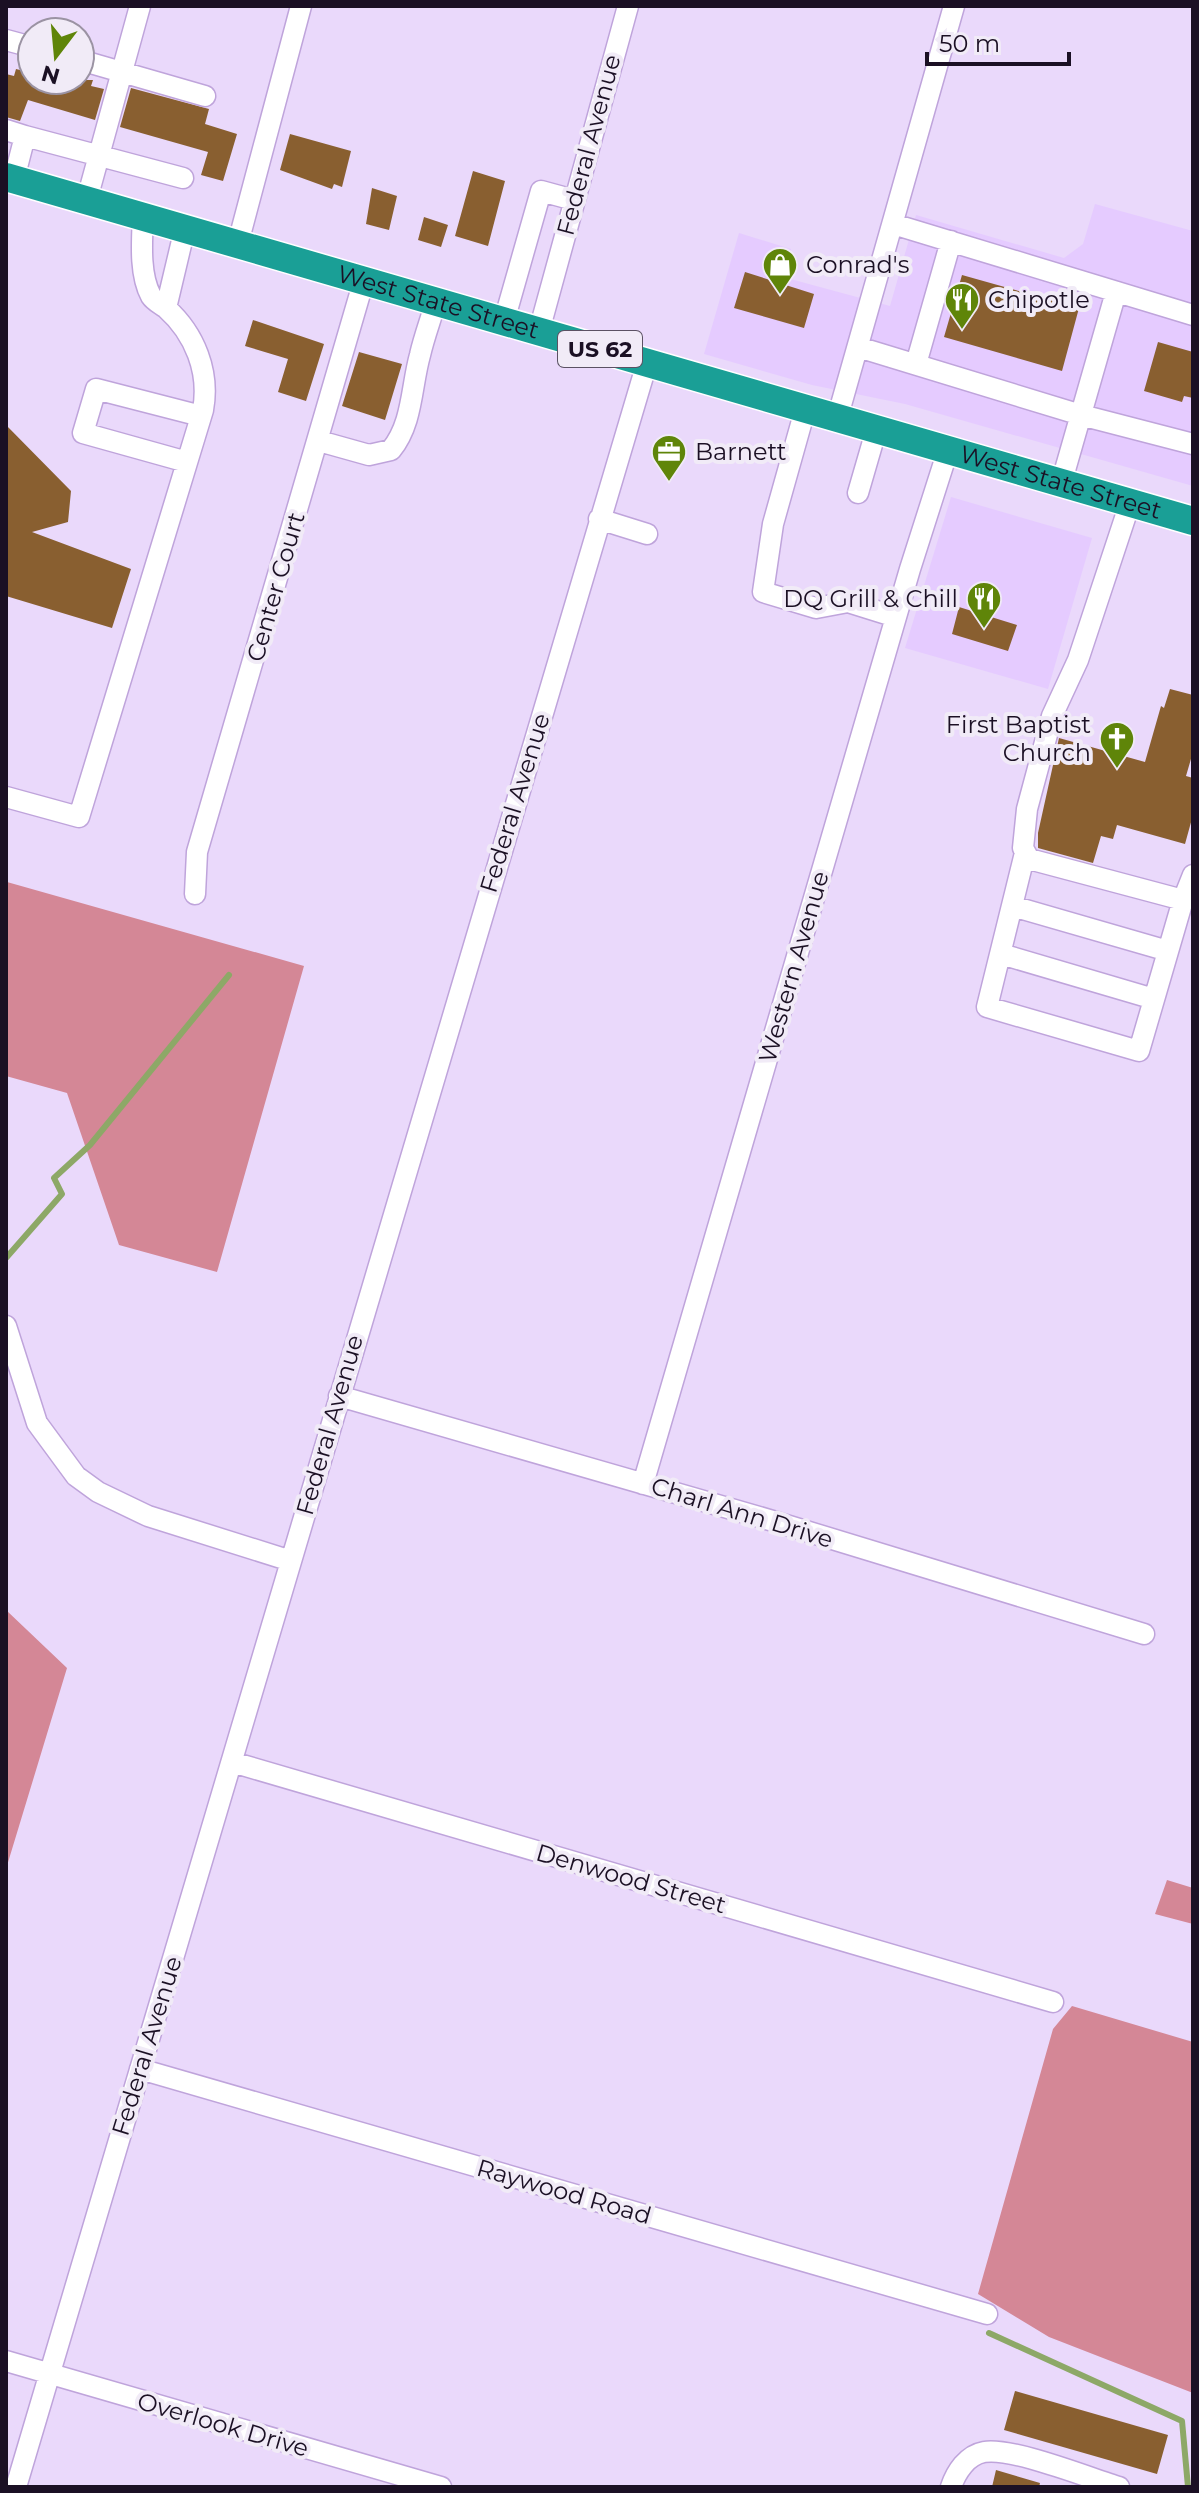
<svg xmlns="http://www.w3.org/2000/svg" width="1199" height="2493" viewBox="0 0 1199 2493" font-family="Montserrat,sans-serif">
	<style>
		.built { fill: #e5cbff }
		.forest { fill: #d48796 }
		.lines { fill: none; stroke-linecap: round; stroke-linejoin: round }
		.stream { stroke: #8da867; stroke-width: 6 }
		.building { fill: #895f30 }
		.minor-casing { stroke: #bfa4db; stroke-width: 23 }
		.highway-casing { stroke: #fff; stroke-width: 31 }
		.minor { stroke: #fff; stroke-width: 20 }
		.highway { stroke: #1a9f96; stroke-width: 28 }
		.labels { text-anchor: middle; stroke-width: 8; stroke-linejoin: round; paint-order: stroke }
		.shield { fill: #f1ebf7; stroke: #5b5263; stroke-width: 2 }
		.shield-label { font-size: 22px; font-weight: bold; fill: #1b1024 }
		.street-label { font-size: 24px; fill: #1b1024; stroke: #f1ebf7 }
		.poi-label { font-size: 24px; fill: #1b1024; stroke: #f1ebf7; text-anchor: start }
	</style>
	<rect width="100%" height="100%" fill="#ead9fb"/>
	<path class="built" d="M1095,204l98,27v255l-288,-82 -93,-19 -108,-31 35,-121 52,16 -8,28 107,29 26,-91 148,43 19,-14z
		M951,497l141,41 -44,151 -143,-41z"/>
	<path class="forest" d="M7,882l297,84 -87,306 -98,-27 -52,-152 -61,-17z
		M6,1610l61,58 -61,201z
		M1167,1880l26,8v36l-38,-10z
		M1072,2006l121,36v351l-144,-56 -71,-43 75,-265z"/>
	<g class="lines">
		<path class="stream" d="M6,1258l56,-64 -8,-16 36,-33 139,-170
			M989,2333l193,88 6,66"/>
	</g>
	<path class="building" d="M16,69l16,4v7h61l-2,6 13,3 -9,31 -67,-20 -8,21 -14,-4v-43l8,2z
		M131,88l78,21 -4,15 32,10 -14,47 -22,-6 7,-23 -88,-25z
		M290,134l61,17 -9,36 -8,-3 -2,5 -52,-19z
		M473,171l32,10 -17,65 -33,-10z
		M372,188l25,8 -8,34 -23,-6z
		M424,217l24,8 -7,22 -23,-7z
		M745,272l69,22 -10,34 -70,-20z
		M962,275l117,33 -17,63 -118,-34z
		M253,320l71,24 -18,57 -28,-9 10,-33 -43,-13z
		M1158,342l35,10v46l-9,-2 -2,6 -38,-11z
		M359,352l43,12 -17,56 -43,-14z
		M6,425l65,66 -3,31 -36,10 99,37 -19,59 -106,-32z
		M959,607l58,18 -9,26 -56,-17z
		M1170,689l23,6v57l-7,24 7,2v37l-8,29 -68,-19 -4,14 -12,-3 -8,27 -55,-15v-15l21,-95 86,24 16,-56 3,2z
		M1015,2391l153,44 -11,39 -153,-44z
		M996,2470l44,13 -1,4h-47z"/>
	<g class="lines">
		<defs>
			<path id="minor" d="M6,40l26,7
				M80,60l125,36
				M6,130l19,6
				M14,179l11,-43 158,42
				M87,199l53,-193
				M893,224l300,91
				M238,243l63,-237
				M166,308l19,-80
				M504,321l37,-130 33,9
				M539,331l89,-325
				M858,347l223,68 112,29
				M916,364l35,-123
				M805,410l-32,114 -10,68 53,16 32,-6 48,15
				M837,419l117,-413
				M319,441l50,14 22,-5c22,-27 20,-63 29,-95 4,-18 11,-36 16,-54
				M187,462l-104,-29 13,-44 105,27
				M1061,484l55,-192
				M858,493l18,-62
				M1130,503l-52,157 -26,56 -25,93 -4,39 6,11 154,41
				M599,519l48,15
				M6,797l73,20 124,-407c7,-38 -8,-76 -37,-102 -5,-4 -11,-6 -15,-12 -12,-22 -9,-56 -8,-81
				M1025,853l-38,154 152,44 44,-151 10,-25
				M195,894l2,-42 167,-572
				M1012,906l156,45
				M1001,954l153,45
				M6,1326l31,97 39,53 22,16 50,24 143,45
				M339,1396l434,125 371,113
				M643,1484l267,-915 38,-119
				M232,1762l821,240
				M140,2069l847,245
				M6,2361l435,126
				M16,2487l631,-2124
				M951,2487c5,-15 16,-32 33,-35 28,-5 105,26 135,35"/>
			<g id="highway">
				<path id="s1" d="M6,177l1187,344"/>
			</g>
		</defs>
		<use href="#minor" class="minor-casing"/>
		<use href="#highway" class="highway-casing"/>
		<use href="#minor" class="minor"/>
		<use href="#highway" class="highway"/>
	</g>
	<defs>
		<symbol id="shop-pin" viewBox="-11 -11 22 30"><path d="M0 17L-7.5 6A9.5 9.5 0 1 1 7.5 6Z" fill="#5f8509" stroke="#f1ebf7"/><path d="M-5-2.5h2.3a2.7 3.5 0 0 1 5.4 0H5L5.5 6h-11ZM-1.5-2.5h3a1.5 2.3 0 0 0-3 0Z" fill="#fff"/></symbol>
		<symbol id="restaurant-pin" viewBox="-11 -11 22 30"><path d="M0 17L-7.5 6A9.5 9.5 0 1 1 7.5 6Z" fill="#5f8509" stroke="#f1ebf7"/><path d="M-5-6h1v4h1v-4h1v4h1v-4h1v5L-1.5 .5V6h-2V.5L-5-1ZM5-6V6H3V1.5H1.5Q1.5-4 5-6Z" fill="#fff"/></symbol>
		<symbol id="office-pin" viewBox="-11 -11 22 30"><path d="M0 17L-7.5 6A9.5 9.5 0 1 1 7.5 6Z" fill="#5f8509" stroke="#f1ebf7"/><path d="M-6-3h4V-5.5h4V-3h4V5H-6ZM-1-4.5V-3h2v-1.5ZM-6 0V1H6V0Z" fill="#fff"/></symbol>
		<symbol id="church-pin" viewBox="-11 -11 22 30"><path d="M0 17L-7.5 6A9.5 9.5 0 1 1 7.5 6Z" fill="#5f8509" stroke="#f1ebf7"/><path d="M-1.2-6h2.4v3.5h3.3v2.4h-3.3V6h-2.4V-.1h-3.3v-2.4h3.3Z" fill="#fff"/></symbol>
	</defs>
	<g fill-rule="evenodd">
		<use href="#shop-pin" x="760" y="245" width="40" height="54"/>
		<use href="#restaurant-pin" x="942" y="280" width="40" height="54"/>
		<use href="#office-pin" x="649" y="432" width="40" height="54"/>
		<use href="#restaurant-pin" x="964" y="579" width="40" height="54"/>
		<use href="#church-pin" x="1097" y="719" width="40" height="54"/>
	</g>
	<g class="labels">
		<rect class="shield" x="558" y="331" width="84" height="36" rx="6"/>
		<g class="shield-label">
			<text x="600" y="357">US 62</text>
		</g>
		<g class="street-label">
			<text transform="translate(589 145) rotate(-75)" y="8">Federal Avenue</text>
			<text dy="8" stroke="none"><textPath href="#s1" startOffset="450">West State Street</textPath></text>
			<text dy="8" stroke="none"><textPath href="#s1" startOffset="1098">West State Street</textPath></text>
			<text transform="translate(276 587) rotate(-74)" y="8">Center Court</text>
			<text transform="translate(515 803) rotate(-73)" y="8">Federal Avenue</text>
			<text transform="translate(794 967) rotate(-74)" y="8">Western Avenue</text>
			<text transform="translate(330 1425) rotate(-74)" y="8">Federal Avenue</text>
			<text transform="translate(742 1513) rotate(17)" y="8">Charl Ann Drive</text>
			<text transform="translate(631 1879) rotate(16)" y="8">Denwood Street</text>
			<text transform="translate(147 2046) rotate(-73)" y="8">Federal Avenue</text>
			<text transform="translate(564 2192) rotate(16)" y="8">Raywood Road</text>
			<text transform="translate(223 2425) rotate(16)" y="8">Overlook Drive</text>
		</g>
		<g class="poi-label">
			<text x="806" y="273">Conrad's</text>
			<text x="988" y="308">Chipotle</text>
			<text x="695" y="460">Barnett</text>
			<text x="958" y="607" text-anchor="end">DQ Grill &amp; Chill</text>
			<text x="1091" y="733" text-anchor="end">First Baptist<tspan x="1091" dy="28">Church</tspan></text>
		</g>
	</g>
	<rect width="1199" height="2493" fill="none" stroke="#1b1024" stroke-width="16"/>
	<g transform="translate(56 56) rotate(196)"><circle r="38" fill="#f1ebf7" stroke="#9b93a3" stroke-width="2"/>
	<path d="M0-6L14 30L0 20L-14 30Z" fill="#5f8509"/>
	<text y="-12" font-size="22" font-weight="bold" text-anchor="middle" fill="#1b1024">N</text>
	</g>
	<path d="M927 52v12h142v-12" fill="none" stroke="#1b1024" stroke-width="4"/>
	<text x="939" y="52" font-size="24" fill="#1b1024" stroke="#f1ebf7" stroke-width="6" paint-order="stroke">50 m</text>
</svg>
